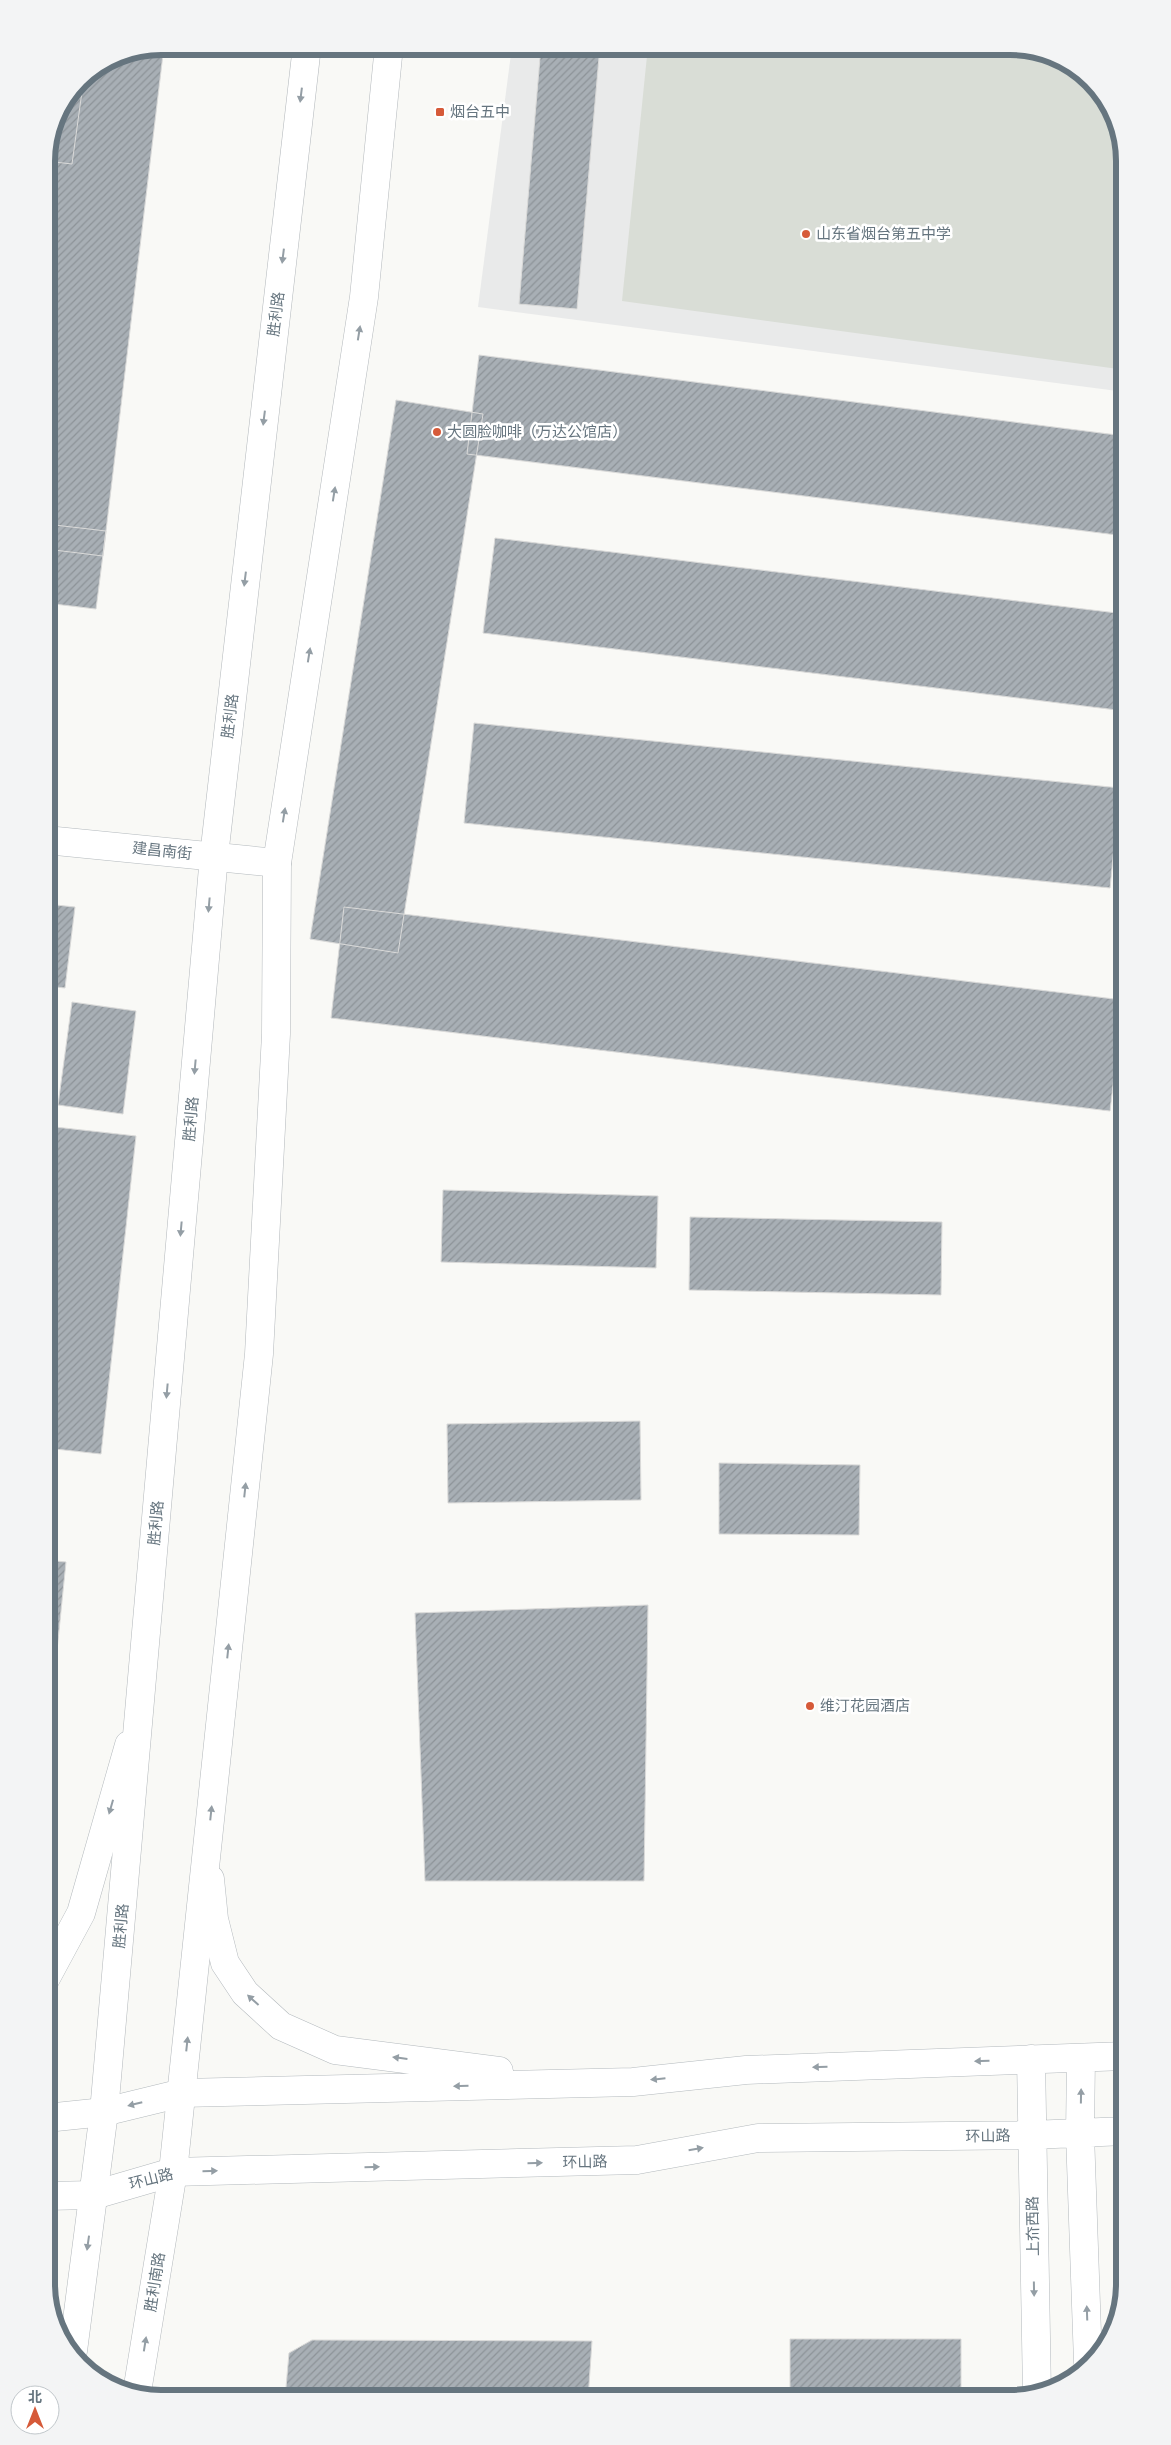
<svg xmlns="http://www.w3.org/2000/svg" width="1171" height="2445" viewBox="0 0 1171 2445" font-family="'Archivo Narrow','Noto Sans SC',sans-serif">
	<style>
		.built { fill: #e9eaea }
		.grass { fill: #d9ddd6 }
		.building { fill: url(#building-hatch); stroke: #dadad9 }
		.lines { fill: none; stroke-linecap: round; stroke-linejoin: round }
		.secondary-casing { stroke: #b3b9bd; stroke-width: 29 }
		.primary-casing { stroke: #b2b7bb; stroke-width: 29 }
		.secondary { stroke: #fff; stroke-width: 28 }
		.primary { stroke: #fff; stroke-width: 28 }
		.oneway { fill: #949ea5 }
		.poi-dot { fill: #d65a39; stroke: #fff; stroke-width: 2 }
		.labels { text-anchor: middle; stroke-width: 5; stroke-linejoin: round; paint-order: stroke }
		.poi-label { font-size: 15px; fill: #66757f; stroke: #fff; text-anchor: start }
		.street-label { font-size: 15px; fill: #66757f; stroke: #fff }
		.rim { fill: none; stroke: #66757f; stroke-width: 6 }
	</style>
	<defs>
		<pattern id="building-hatch" width="6" height="6" patternUnits="userSpaceOnUse" patternTransform="scale(1.25)"><rect width="6" height="6" fill="#a8afb5"/><path d="M-1 1l2-2M0 6l6-6M5 7l2-2" fill="none" stroke="#8d9398"/></pattern>
	</defs>
	<rect width="100%" height="100%" fill="#f9f9f6"/>
	<path class="built" d="M512,46l506,1 62,23 36,47 9,44v231l-647,-85z"/>
	<path class="grass" d="M648,46l370,1 62,23 36,47 9,44v157l-7,51 -496,-68z"/>
	<path class="building" d="M164,46l-61,510 -57,-7v-395l9,-37 25,-37 37,-25z
		M541,46h59l-23,263 -58,-5z
		M84,77l-12,87 -26,-3 9,-44z
		M479,355l646,81v100l-658,-82z
		M396,400l87,14 -85,539 -88,-14z
		M46,524l60,7 -10,78 -50,-6z
		M495,538l630,76v97l-642,-78z
		M474,723l646,65 -10,100 -646,-65z
		M46,904l29,3 -10,81 -19,-2z
		M344,907l779,93 -13,111 -779,-93z
		M72,1002l64,9 -13,103 -65,-9z
		M46,1126l90,10 -35,318 -55,-6z
		M443,1190l215,6 -2,72 -215,-6z
		M690,1217l252,5 -1,73 -252,-5z
		M640,1421l1,79 -193,3 -1,-79z
		M719,1463l141,2 -1,70 -140,-1z
		M46,1560l20,2 -20,196z
		M648,1605l-4,276h-219l-10,-268z
		M46,1885l10,18 -10,9z
		M790,2339h171v60h-171z
		M312,2340l280,1 -4,58h-303l4,-46z"/>
	<g class="lines">
		<defs>
			<path id="secondary" d="M46,840l231,23
				M210,1879l4,40 11,44 20,30 36,33 54,24 164,21
				M46,1978l35,-65 48,-168
				M1081,2058l-1,76 8,228
				M1031,2059l6,334
				M46,2118l58,-6 78,-19 451,-11 113,-12 379,-14
				M46,2196l48,-1 79,-23 464,-12 121,-22 273,-3 94,-4"/>
			<path id="primary" d="M73,2351l31,-239 110,-1256 93,-810
				M137,2392l36,-220 86,-818 17,-320 1,-171 87,-566 25,-251"/>
		</defs>
		<use href="#secondary" class="secondary-casing"/>
		<use href="#primary" class="primary-casing"/>
		<use href="#secondary" class="secondary"/>
		<use href="#primary" class="primary"/>
	</g>
	<defs><path id="oneway-solid" d="M-6-.8H1V-3.2L6.5 0L1 3.2V.8H-6Z" transform="scale(1.25)"/></defs>
	<g class="oneway">
		<use href="#oneway-solid" transform="translate(301 95) rotate(97)"/>
		<use href="#oneway-solid" transform="translate(283 256) rotate(97)"/>
		<use href="#oneway-solid" transform="translate(359 333) rotate(-81)"/>
		<use href="#oneway-solid" transform="translate(264 418) rotate(97)"/>
		<use href="#oneway-solid" transform="translate(334 494) rotate(-81)"/>
		<use href="#oneway-solid" transform="translate(245 579) rotate(97)"/>
		<use href="#oneway-solid" transform="translate(309 655) rotate(-81)"/>
		<use href="#oneway-solid" transform="translate(284 815) rotate(-81)"/>
		<use href="#oneway-solid" transform="translate(209 905) rotate(95)"/>
		<use href="#oneway-solid" transform="translate(195 1067) rotate(95)"/>
		<use href="#oneway-solid" transform="translate(181 1229) rotate(95)"/>
		<use href="#oneway-solid" transform="translate(167 1391) rotate(95)"/>
		<use href="#oneway-solid" transform="translate(245 1490) rotate(-84)"/>
		<use href="#oneway-solid" transform="translate(228 1651) rotate(-84)"/>
		<use href="#oneway-solid" transform="translate(111 1807) rotate(106)"/>
		<use href="#oneway-solid" transform="translate(211 1813) rotate(-84)"/>
		<use href="#oneway-solid" transform="translate(253 2000) rotate(-138)"/>
		<use href="#oneway-solid" transform="translate(187 2044) rotate(-84)"/>
		<use href="#oneway-solid" transform="translate(400 2058) rotate(-173)"/>
		<use href="#oneway-solid" transform="translate(982 2061) rotate(178)"/>
		<use href="#oneway-solid" transform="translate(820 2067) rotate(178)"/>
		<use href="#oneway-solid" transform="translate(658 2079) rotate(174)"/>
		<use href="#oneway-solid" transform="translate(461 2086) rotate(179)"/>
		<use href="#oneway-solid" transform="translate(1081 2096) rotate(-89)"/>
		<use href="#oneway-solid" transform="translate(135 2104) rotate(166)"/>
		<use href="#oneway-solid" transform="translate(696 2149) rotate(-10)"/>
		<use href="#oneway-solid" transform="translate(535 2163) rotate(-1)"/>
		<use href="#oneway-solid" transform="translate(372 2167) rotate(-1)"/>
		<use href="#oneway-solid" transform="translate(210 2171) rotate(-1)"/>
		<use href="#oneway-solid" transform="translate(88 2243) rotate(98)"/>
		<use href="#oneway-solid" transform="translate(1034 2289) rotate(89)"/>
		<use href="#oneway-solid" transform="translate(1087 2313) rotate(-92)"/>
		<use href="#oneway-solid" transform="translate(145 2344) rotate(-81)"/>
	</g>
	<g class="poi-dot">
		<rect x="435" y="107" width="10" height="10" rx="2.5"/>
		<circle cx="806" cy="234" r="5"/>
		<circle cx="437" cy="432" r="5"/>
		<circle cx="810" cy="1706" r="5"/>
	</g>
	<g class="labels">
		<g class="poi-label">
			<text x="450" y="117">烟台五中</text>
			<text x="816" y="239">山东省烟台第五中学</text>
			<text x="447" y="437">大圆脸咖啡（万达公馆店）</text>
			<text x="820" y="1711">维汀花园酒店</text>
		</g>
		<g class="street-label">
			<text transform="translate(276 314) rotate(-83)" y="5">胜利路</text>
			<text transform="translate(230 716) rotate(-83)" y="5">胜利路</text>
			<text transform="translate(162 851) rotate(6)" y="5">建昌南街</text>
			<text transform="translate(191 1119) rotate(-85)" y="5">胜利路</text>
			<text transform="translate(156 1523) rotate(-85)" y="5">胜利路</text>
			<text transform="translate(121 1926) rotate(-85)" y="5">胜利路</text>
			<text transform="translate(988 2136) rotate(-1)" y="5">环山路</text>
			<text transform="translate(585 2162) rotate(-1)" y="5">环山路</text>
			<text transform="translate(151 2179) rotate(-14)" y="5">环山路</text>
			<text transform="translate(1033 2226) rotate(-91)" y="5">上夼西路</text>
			<text transform="translate(155 2282) rotate(-81)" y="5">胜利南路</text>
		</g>
	</g>
	<path d="M0 0H1171V2445H0ZM161 55H1010A106 106 0 0 1 1116 161V2284A106 106 0 0 1 1010 2390H161A106 106 0 0 1 55 2284V161A106 106 0 0 1 161 55Z" fill="#f3f4f5" fill-rule="evenodd"/>
	<path class="rim" d="M161 55H1010A106 106 0 0 1 1116 161V2284A106 106 0 0 1 1010 2390H161A106 106 0 0 1 55 2284V161A106 106 0 0 1 161 55Z"/>
	<g transform="translate(35 2410)"><circle r="24" fill="#ffffff" stroke="#c2c8cc"/>
	<path d="M0-4L9 19L0 12L-9 19Z" fill="#d65a39"/>
	<text y="-8" font-size="14" font-weight="bold" text-anchor="middle" fill="#66757f">北</text>
	</g>
</svg>
